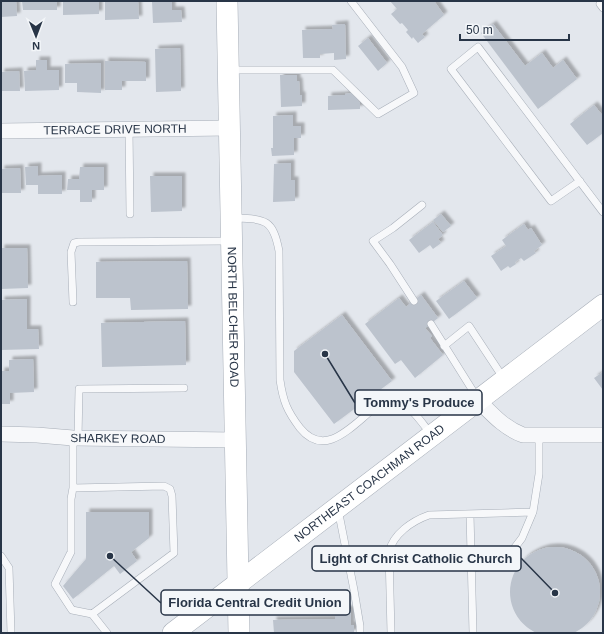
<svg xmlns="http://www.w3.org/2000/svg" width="604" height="634" viewBox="0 0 604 634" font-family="Helvetica,sans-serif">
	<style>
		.building { fill: #bcc3cd; filter: url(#shadow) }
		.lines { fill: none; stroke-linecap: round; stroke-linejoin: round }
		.lane-casing { stroke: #a7aeb8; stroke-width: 8 }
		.street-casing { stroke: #a7aeb8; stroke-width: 16 }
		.secondary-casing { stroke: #a7aeb8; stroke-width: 22 }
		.lane { stroke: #f7f8fa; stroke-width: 7 }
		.street { stroke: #f7f8fa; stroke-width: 15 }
		.secondary { stroke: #fff; stroke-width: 21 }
		.labels { text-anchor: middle; stroke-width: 4; stroke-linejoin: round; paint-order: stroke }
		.street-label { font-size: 12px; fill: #283547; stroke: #f3f6f9 }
		.leader { fill: none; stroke: #283547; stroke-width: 1.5 }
		.callout-dot { fill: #283547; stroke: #f3f6f9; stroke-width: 1.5 }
		.callout { fill: #f3f6f9; stroke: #283547; stroke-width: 1.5 }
		.callout-label { font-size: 13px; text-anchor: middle; font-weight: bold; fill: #283547 }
	</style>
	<defs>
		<filter id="shadow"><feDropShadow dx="3.5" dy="-3.5" stdDeviation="1" flood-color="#0004"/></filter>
	</defs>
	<rect width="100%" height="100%" fill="#e3e7ed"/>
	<path class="building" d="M1,1h15l1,15 -16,1z
		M22,1h35v9h-34z
		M63,1h36v13l-36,1z
		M105,1h33l1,18 -34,1z
		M152,1h20v9h9l1,12 -29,1z
		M390,1h44l10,14 -22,19 3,3 -7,6 -5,-6 -1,2 -6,-7 2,-2 -6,-7 -2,1 -9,-10 6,-5z
		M345,24l1,35 -12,1v-7l-14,1v4h-17l-1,-28 31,-1 -1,-4z
		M493,24l32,42 17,-13 11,15 10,-8 14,19 -39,30 -57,-76z
		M368,38l19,25 -9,8 -20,-25z
		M180,48l1,43 -25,1 -1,-43z
		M36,60h11v10h12v20l-34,1 -1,-20 12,-1z
		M105,61l41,1v19h-24v9h-17z
		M101,63v30l-24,-1v-9h-12v-19z
		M19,71l1,20h-19v-19z
		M280,75h17v6h2l1,14h2v11l-21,1z
		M353,93l7,10v6l-32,1v-14l17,-1v-1z
		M594,105l9,11v17l-16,12 -17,-21z
		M293,115v11h8v12h-7v17l-22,1 -1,-8h2v-32z
		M291,163v17h4v21l-22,1 1,-38z
		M38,166v10l24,-1v19h-24v-9h-12l-1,-18z
		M80,167h24v23h-12v12h-12v-12h-13l1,-11h11z
		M20,168l1,25h-20v-24z
		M150,176h32v35l-31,1z
		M441,214l10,12 -8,6 -10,-12z
		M433,222l10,13 -5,4 3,4 -8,6 -3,-4 -11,8 -10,-13z
		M524,224l4,6 3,-2 11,17 -8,6 2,2 -12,8 -3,-3 -6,4 1,2 -6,4 -2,-2 -7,5 -10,-15 15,-10 -4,-6z
		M1,248h26l1,40 -27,1z
		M187,261l1,48 -57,1 -1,-12h-34v-36z
		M464,281l13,17 -28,21 -13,-18z
		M421,295l17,23 -13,10 7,8 -2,2 13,17 -28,23 -14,-18 -6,4 -30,-40 34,-26 7,9z
		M27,299v30h11l1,20 -38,1v-50z
		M342,315l50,66 -58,43 -40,-52v-21z
		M185,321l1,44 -84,2 -1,-44z
		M33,359l1,33 -24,1v11h-9v-33h8v-11z
		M603,372v18l-9,-12z
		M86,512h63v26l-18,14 6,9 -17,13 -6,-8 -41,33 -10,-13 23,-27z
		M510 592a45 45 0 1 1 90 0a45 45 0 1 1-90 0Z
		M351,609v16h3v8h-80l-1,-13 62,-1v-9z"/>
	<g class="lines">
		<defs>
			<path id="lane" d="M600,4l3,4
				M230,70h103l45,44 36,-21 -12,-26 -51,-66
				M129,129l1,85
				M580,181l-29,20 -100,-132 27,-22 125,165
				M233,218c31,1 40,0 46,33l1,129c3,21 7,31 20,48 24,30 50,0 71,-17 6,-5 13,-12 22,-11 16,2 28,22 38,34
				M414,301l-24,-37 -17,-23 20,-13 29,-23
				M73,302l-2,-50 3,-9 5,-1 150,-1
				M431,324l47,75
				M444,346l25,-20 35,53
				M73,438v50l91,-2 6,3 2,7 2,57 -82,61
				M78,438l1,-49 105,-1
				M73,488l-2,11v53l-16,32 17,26 20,4 15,19
				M338,509l16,81 6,36v7
				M470,514l3,119
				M1,556l8,12 2,65
				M471,568l22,-2 16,-11 13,-17 11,-26
				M391,633l-2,-81c4,-18 23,-31 40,-37l104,-3 6,-38v-38"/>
			<g id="street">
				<path id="s1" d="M1,131l228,-3"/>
				<path d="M478,400c14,14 26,28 45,35h80"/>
				<path id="s2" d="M1,434l36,1 36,3 162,2"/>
			</g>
			<g id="secondary">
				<path id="s3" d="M227,1l12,632"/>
				<path id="s4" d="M173,633l430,-328"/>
			</g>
		</defs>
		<use href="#lane" class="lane-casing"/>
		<use href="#street" class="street-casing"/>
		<use href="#secondary" class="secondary-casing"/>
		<use href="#lane" class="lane"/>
		<use href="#street" class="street"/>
		<use href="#secondary" class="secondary"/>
	</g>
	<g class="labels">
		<g class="street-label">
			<text dy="4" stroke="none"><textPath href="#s1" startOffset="114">TERRACE DRIVE NORTH</textPath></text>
			<text dy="4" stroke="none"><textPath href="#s3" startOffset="316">NORTH BELCHER ROAD</textPath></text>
			<text dy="4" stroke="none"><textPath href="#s2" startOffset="117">SHARKEY ROAD</textPath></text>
			<text dy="4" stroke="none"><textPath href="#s4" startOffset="247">NORTHEAST COACHMAN ROAD</textPath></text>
		</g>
	</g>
	<path class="leader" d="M325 354L355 403M555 593L521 558M110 556L161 603"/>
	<g class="callout-dot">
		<circle cx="325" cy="354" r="4"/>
		<circle cx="555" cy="593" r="4"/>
		<circle cx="110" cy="556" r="4"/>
	</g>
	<g class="callout">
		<rect x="355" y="390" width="127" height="25" rx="4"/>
		<rect x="312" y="546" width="209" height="25" rx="4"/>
		<rect x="161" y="590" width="189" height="25" rx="4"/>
	</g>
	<g class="callout-label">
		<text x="419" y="407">Tommy's Produce</text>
		<text x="416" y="563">Light of Christ Catholic Church</text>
		<text x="255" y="607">Florida Central Credit Union</text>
	</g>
	<rect width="604" height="634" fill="none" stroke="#283547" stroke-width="4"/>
	<g transform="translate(36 36) rotate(179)" stroke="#f3f6f9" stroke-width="3" paint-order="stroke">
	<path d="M0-3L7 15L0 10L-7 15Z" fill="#283547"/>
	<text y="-6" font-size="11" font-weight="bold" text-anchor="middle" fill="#283547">N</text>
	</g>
	<path d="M460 34v6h109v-6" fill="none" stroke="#283547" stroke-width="2"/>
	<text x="466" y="34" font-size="12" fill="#283547" stroke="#f3f6f9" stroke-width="3" paint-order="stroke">50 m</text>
</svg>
